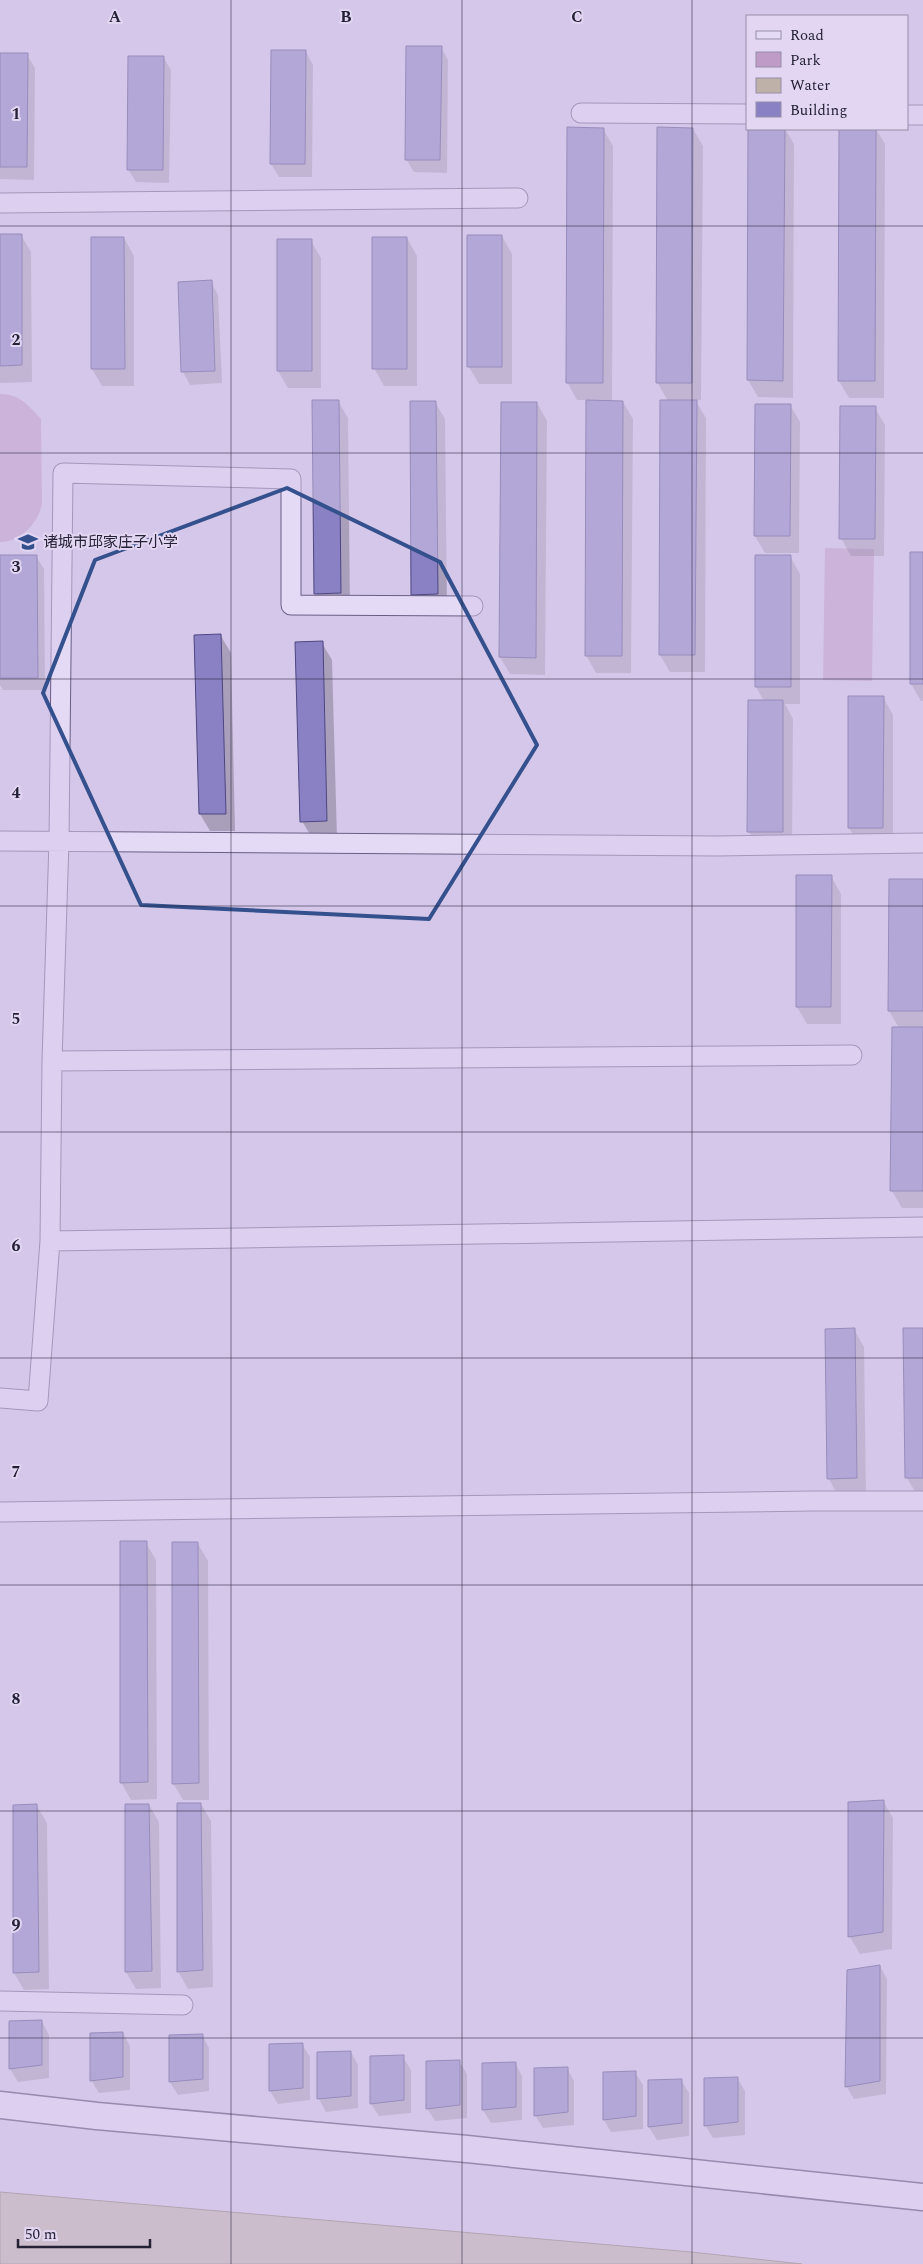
<svg xmlns="http://www.w3.org/2000/svg" width="923" height="2264" viewBox="0 0 923 2264" font-family="Spectral,'Noto Sans SC',serif">
	<style>
		.green { fill: #bf9cc7 }
		.water { fill: #beb1a8; stroke: #8c7c6f }
		.shadow { fill: #0003 }
		.building { fill: #8981c4; stroke: #4c4781 }
		.lines { fill: none; stroke-linecap: round; stroke-linejoin: round }
		.street-casing { stroke: #675e84; stroke-width: 21 }
		.secondary-casing { stroke: #494166; stroke-width: 29 }
		.street { stroke: #e5daf6; stroke-width: 19 }
		.secondary { stroke: #e5daf6; stroke-width: 26 }
		.marked { fill: none; stroke: #34508d; stroke-width: 4; stroke-linejoin: round }
		.grid { fill: none; stroke: #242136; stroke-width: 1; stroke-opacity: 0.55 }
		.labels { text-anchor: middle; stroke-width: 4; stroke-linejoin: round; paint-order: stroke }
		.poi-label { font-size: 15px; fill: #242136; stroke: #e2d6f2; text-anchor: start }
		.grid-label { font-size: 16px; text-anchor: middle; font-weight: bold; fill: #242136; stroke: #e2d6f2; stroke-width: 4; stroke-linejoin: round; paint-order: stroke }
	</style>
	<rect width="100%" height="100%" fill="#d5c7ea"/>
	<path class="green" d="M0,394c20,0 28,11 41,25l1,85c-4,19 -21,38 -42,38z
		M825,548l49,1 -2,132 -49,-1z"/>
	<path class="water" d="M0,2192l691,60 111,12h-802z"/>
	<path class="shadow" d="M441,47l7,13 -1,113 -33,-1 -8,-13z
		M306,52l7,13 -1,112h-33l-8,-13z
		M0,55h27l8,13 -1,112 -34,-1z
		M163,57l8,13 -2,113 -33,-1 -8,-13z
		M603,129l10,17 -1,256h11l10,17 -2,254h-35l-10,-18 2,-255h-11l-10,-18z
		M693,129l10,17 -2,254h-6l11,18 -1,254h-35l-10,-17 8,-254 -11,-19z
		M749,129h36l9,15 -1,254 -35,-1 -10,-17z
		M841,129h35l9,15 -1,254h-35l-10,-17z
		M0,235h21l10,17 1,130 -32,1z
		M502,236l10,18v130h-33l-10,-17z
		M124,238l10,18v130h-32l-10,-17z
		M407,238l10,18v130h-33l-10,-18z
		M311,241l10,17v130h-33l-10,-17z
		M211,282l7,13 4,88 -32,2 -7,-13z
		M338,401l10,17 2,192 -24,1 -10,-18z
		M435,402l10,17 2,192 -24,1 -10,-18z
		M502,403h35l10,18 -2,254 -35,-1 -10,-17z
		M790,405l10,17 -1,131h-34l-10,-17z
		M875,408l10,17 -1,131h-33l-10,-18z
		M923,553v148h-2l-10,-17z
		M0,556h36l8,13 1,121h-42l-3,-5z
		M790,556l10,18v130h-15l8,15 -1,130h-33l-10,-17 15,-131 -8,-14z
		M195,636h26l10,17 4,178h-25l-10,-17z
		M322,643l10,17 5,178h-25l-10,-17z
		M883,697l10,18v130h-34l-10,-17z
		M831,876l10,18v130h-34l-10,-17z
		M923,880v328h-21l-10,-17 7,-163 -10,-17z
		M854,1329l10,18 2,148 -28,1 -9,-17z
		M904,1329h19v166h-6l-10,-17z
		M146,1543l10,17 1,239 -26,1 -10,-18z
		M198,1544l10,17 1,239h-26l-10,-17z
		M883,1801l10,17 -1,131 -32,5 -10,-17v-134z
		M201,1804l10,17 2,166 -25,2 -10,-18z
		M149,1805l10,17 2,166 -25,1 -10,-17v-166z
		M37,1806l10,17 2,166 -25,1 -10,-17z
		M880,1966l7,13 -1,115 -32,5 -8,-13z
		M42,2022l7,13v43l-31,4 -8,-13z
		M123,2033l7,13v44l-31,3 -8,-13z
		M202,2035l7,13v43l-31,4 -8,-13v-46z
		M302,2044l8,13v43l-32,4 -8,-13v-46z
		M351,2052l7,13v43l-32,4 -7,-13v-46z
		M403,2057l8,13v43l-32,3 -8,-12z
		M459,2061l8,13v44l-32,3 -8,-13z
		M515,2063l7,13v44l-31,3 -8,-13v-46z
		M567,2068l7,13v44l-31,3 -8,-13z
		M635,2072l8,13v44l-32,3 -7,-12z
		M737,2078l8,13v44l-32,3 -8,-13z
		M681,2080l8,13v43l-32,4 -8,-13v-46z"/>
	<path class="building" d="M406,46h36l-2,114h-35z
		M271,50h35l-1,114h-35z
		M0,53h28l-1,114h-27z
		M128,56h36l-1,114h-36z
		M567,127l37,1 -1,255h-37z
		M657,127l36,1 -1,255h-36z
		M748,129h37l-2,252 -36,-1z
		M839,129h37l-1,252h-37z
		M0,234h22v131l-22,1z
		M467,235h35v132h-35z
		M91,237h33l1,132h-34z
		M372,237h35v132h-35z
		M277,239h35v132h-35z
		M212,280l3,91 -34,1 -3,-90z
		M312,400h27l2,193 -27,1z
		M586,400l37,1 -1,255h-37z
		M660,400h37l-2,255h-36z
		M410,401h26l2,193 -27,1z
		M501,402h36l-1,256 -37,-1z
		M755,404h36l-1,132h-36z
		M840,406h36l-1,133h-36z
		M910,552h13v132h-13z
		M0,555h37l1,123h-38z
		M755,555h36v132h-36z
		M221,634l5,180h-27l-5,-179z
		M323,641l4,180 -27,1 -5,-180z
		M848,696h36l-1,132h-35z
		M748,700h35v132h-36z
		M796,875h36l-1,132h-35z
		M889,879h34v132h-35z
		M892,1027h31v164h-33z
		M855,1328l2,150 -30,1 -2,-150z
		M903,1328h20v150h-18z
		M120,1541h27l1,241 -28,1z
		M172,1542h26l1,241 -27,1z
		M884,1800l-1,132 -35,5v-135z
		M177,1803h24l2,167 -26,2z
		M37,1804l2,168 -26,1v-168z
		M125,1804h24l3,167 -27,1z
		M880,1965v116l-35,6 2,-117z
		M42,2020v45l-33,4v-48z
		M123,2032v45l-33,4v-48z
		M203,2034v45l-34,3v-47z
		M303,2043v45l-34,3v-47z
		M351,2051v45l-34,3v-47z
		M404,2055v45l-34,4v-48z
		M460,2060v45l-34,4v-48z
		M516,2062v45l-34,3v-47z
		M568,2067v45l-34,4v-48z
		M636,2071v45l-33,4v-48z
		M738,2077v45l-34,4v-48z
		M682,2079v44l-34,4v-47z"/>
	<g class="lines">
		<defs>
			<path id="street" d="M581,113l166,1
				M907,115h16
				M0,203l518,-5
				M0,841l718,5 205,-3
				M52,1061l7,-220 4,-368 228,6v126l182,1
				M50,1241l2,-180 800,-6
				M0,1398l38,3 12,-160 873,-14
				M0,1512l812,-11h111
				M0,2001l183,4"/>
			<path id="secondary" d="M0,2105l97,11 370,33 456,48"/>
		</defs>
		<use href="#street" class="street-casing"/>
		<use href="#secondary" class="secondary-casing"/>
		<use href="#street" class="street"/>
		<use href="#secondary" class="secondary"/>
	</g>
	<path d="M0 0H923V2264H0ZM287,488l153,74 97,183 -108,174 -288,-14 -98,-212 52,-133z" fill="#d5c7ea" fill-opacity=".55" fill-rule="evenodd"/>
	<path class="marked" d="M287,488l153,74 97,183 -108,174 -288,-14 -98,-212 52,-133z"/>
	<path class="grid" d="M231,0v2264M462,0v2264M692,0v2264M0,226h923M0,453h923M0,679h923M0,906h923M0,1132h923M0,1358h923M0,1585h923M0,1811h923M0,2038h923"/>
	<defs>
		<symbol id="school-bare" viewBox="-9 -9 18 18"><path d="M0-5L7-2L0 1L-7-2ZM-4 1L0 2.5L4 1V4Q0 6-4 4Z" fill="#34508d" stroke="#e2d6f2" stroke-width="2.5" paint-order="stroke"/></symbol>
	</defs>
	<g fill-rule="evenodd">
		<use href="#school-bare" x="14" y="528" width="28" height="28"/>
	</g>
	<g class="labels">
		<g class="poi-label">
			<text x="43" y="547">诸城市邱家庄子小学</text>
		</g>
	</g>
	<g class="grid-label">
		<text x="115" y="22">A</text>
		<text x="346" y="22">B</text>
		<text x="577" y="22">C</text>
		<text x="16" y="119">1</text>
		<text x="16" y="345">2</text>
		<text x="16" y="572">3</text>
		<text x="16" y="798">4</text>
		<text x="16" y="1024">5</text>
		<text x="16" y="1251">6</text>
		<text x="16" y="1477">7</text>
		<text x="16" y="1704">8</text>
		<text x="16" y="1930">9</text>
	</g>
	<rect x="746" y="15" width="162" height="115" fill="#e2d6f2" stroke="#968ea7"/>
	<rect x="756" y="31" width="25" height="8" fill="#e5daf6" stroke="#968ea7"/>
	<text x="790" y="40" font-size="15" fill="#242136">Road</text>
	<rect x="756" y="52" width="25" height="15" fill="#bf9cc7" stroke="#968ea7"/>
	<text x="790" y="65" font-size="15" fill="#242136">Park</text>
	<rect x="756" y="78" width="25" height="15" fill="#beb1a8" stroke="#968ea7"/>
	<text x="790" y="90" font-size="15" fill="#242136">Water</text>
	<rect x="756" y="102" width="25" height="15" fill="#8981c4" stroke="#968ea7"/>
	<text x="790" y="115" font-size="15" fill="#242136">Building</text>
	<path d="M18 2239v8h132v-8" fill="none" stroke="#242136" stroke-width="2.5"/>
	<text x="25" y="2239" font-size="15" fill="#242136" stroke="#e2d6f2" stroke-width="4" paint-order="stroke">50 m</text>
</svg>
